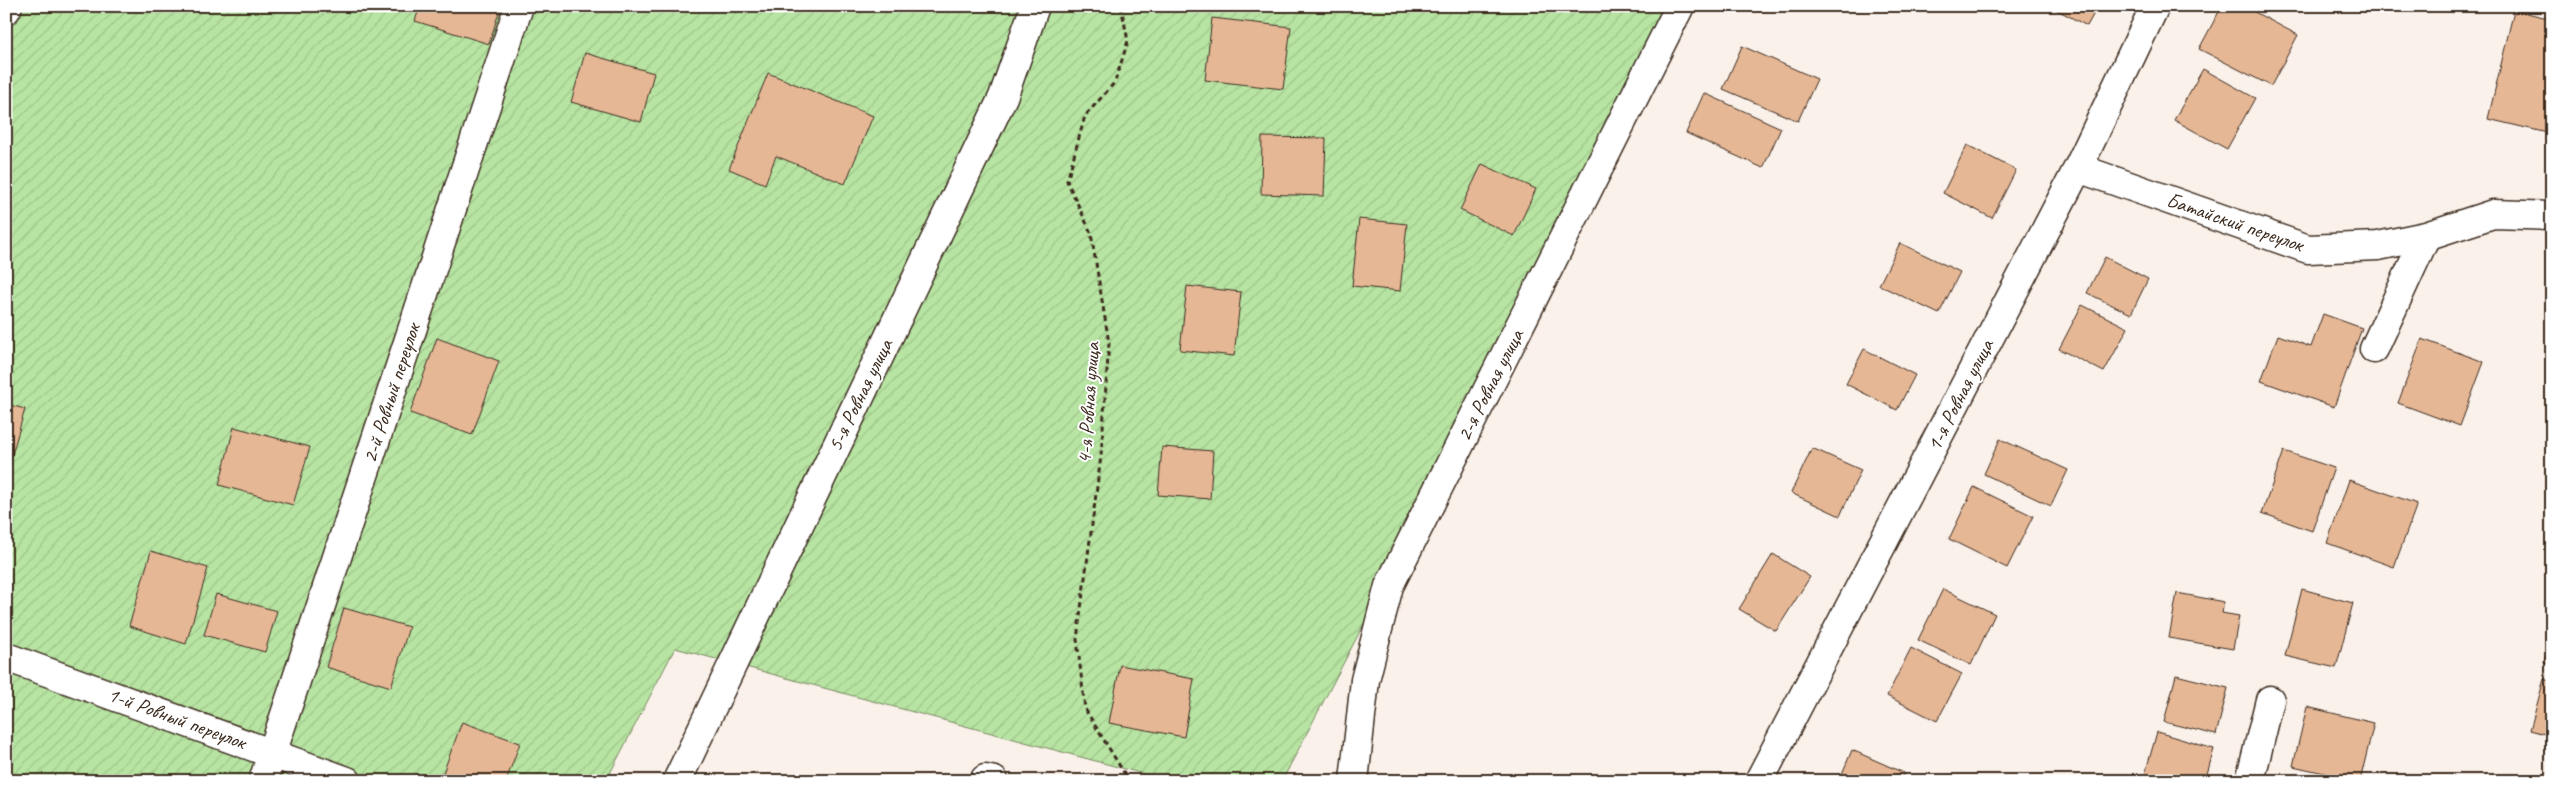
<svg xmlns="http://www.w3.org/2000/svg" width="2558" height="787" viewBox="0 0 2558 787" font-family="Caveat,sans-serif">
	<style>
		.garden { fill: url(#garden-furrows); stroke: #798760 }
		.building { fill: #e5b795; stroke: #3b2a1e }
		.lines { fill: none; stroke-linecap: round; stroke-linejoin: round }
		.minor-casing { stroke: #3b2a1e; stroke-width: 31 }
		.path { stroke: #3b2a1e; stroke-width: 3; stroke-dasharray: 5 4; stroke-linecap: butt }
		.minor { stroke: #fff; stroke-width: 28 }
		.labels { text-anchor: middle; stroke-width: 4; stroke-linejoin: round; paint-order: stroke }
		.street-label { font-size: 21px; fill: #3b2a1e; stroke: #fff }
	</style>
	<defs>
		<pattern id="garden-furrows" width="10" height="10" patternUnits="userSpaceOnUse" patternTransform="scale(1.25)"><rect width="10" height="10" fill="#b7e4a2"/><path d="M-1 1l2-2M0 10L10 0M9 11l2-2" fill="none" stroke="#9ec48b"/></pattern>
	</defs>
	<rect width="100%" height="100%" fill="#faf1ea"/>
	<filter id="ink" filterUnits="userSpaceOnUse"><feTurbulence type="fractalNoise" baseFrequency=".02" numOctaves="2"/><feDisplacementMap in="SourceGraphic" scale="10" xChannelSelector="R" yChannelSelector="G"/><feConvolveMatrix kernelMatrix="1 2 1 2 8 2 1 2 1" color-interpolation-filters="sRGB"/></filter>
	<g filter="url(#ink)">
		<path class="garden" d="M6,6h1680l-404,775h-112l-495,-133 -69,133h-600z"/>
		<path class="building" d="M420,6h81l-12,38 -74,-23z
			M2050,6h48l-11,20z
			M2222,6h21l55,29 -27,51 -72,-37z
			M2514,10l38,9v115l-64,-15z
			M1212,18l79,9 -8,62 -78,-9z
			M1742,46l75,33 -19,42 -75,-32z
			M585,53l69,20 -13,49 -70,-20z
			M2203,69l52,29 -28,51 -53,-29z
			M768,73l105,43 -28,68 -69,-28 -11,28 -36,-15z
			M1704,93l77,35 -18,40 -77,-35z
			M1262,137l64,1 -2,58 -63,-2z
			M1967,145l49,25 -24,48 -49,-25z
			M1482,164l54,25 -22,47 -54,-26z
			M1359,219l48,5 -7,67 -48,-5z
			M1900,243l60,29 -21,42 -60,-29z
			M2105,257l43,22 -17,35 -44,-21z
			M1187,286l54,6 -7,64 -54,-6z
			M2082,305l46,23 -24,44 -45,-23z
			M2323,314l39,14 -28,79 -73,-26 17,-46 33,12z
			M437,338l62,23 -27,74 -62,-22z
			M2422,339l62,23 -24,64 -62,-23z
			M1864,349l51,26 -18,35 -51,-26z
			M6,404l19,5 -19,67z
			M234,427l76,20 -17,58 -74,-20z
			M2000,439l68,31 -17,36 -67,-32z
			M1162,447l51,4 -3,48 -52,-4z
			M1812,448l49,22 -21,46 -49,-23z
			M2284,451l50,17 -22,63 -50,-18z
			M2349,480l68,24 -23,63 -67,-24z
			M1974,487l59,29 -26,52 -58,-29z
			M151,551l57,17 -22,76 -57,-18z
			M1773,554l37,23 -34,54 -37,-22z
			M1943,589l52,25 -24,51 -53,-25z
			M2302,589l51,14 -17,65 -51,-12z
			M2177,593l47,9 -2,11 17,3 -6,33 -64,-11z
			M216,594l61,17 -12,41 -61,-17z
			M344,608l65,19 -18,60 -65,-20z
			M2552,635v29l-8,-2z
			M1911,648l51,26 -25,47 -50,-25z
			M1120,665l74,14 -10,58 -75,-14z
			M2176,675l52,13 -12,47 -52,-13z
			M2544,679l8,3v54l-22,-6z
			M2307,707l67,16 -14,58 -67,-15z
			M462,722l58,21 -14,38h-66z
			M2157,732l57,17 -9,32h-62z
			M1852,750l52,23 -3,8h-62z"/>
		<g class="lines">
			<defs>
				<path id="minor" d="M6,10l2,-4
					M2078,168l230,81 70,-3 48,-10
					M2374,349l52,-113 67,-22 59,2
					M6,657l341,124
					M985,779l9,2
					M263,781l256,-775
					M677,781l326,-684 32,-91
					M1354,781l11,-101 24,-94 291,-580
					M1759,781l319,-613 77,-162
					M2250,781l20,-81"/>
			</defs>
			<use href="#minor" class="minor-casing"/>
			<path class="path" d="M1121,6l7,35 -13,41 -30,34 -18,65 24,52 18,110 -8,113 -24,183 8,70 44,72"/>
			<use href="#minor" class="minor"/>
		</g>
	</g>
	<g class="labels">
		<g class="street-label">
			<text transform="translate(2235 222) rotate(19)" y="7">Батайский переулок</text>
			<text transform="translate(1490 385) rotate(-63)" y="7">2-я Ровная улица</text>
			<text transform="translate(391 393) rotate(-72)" y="7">2-й Ровный переулок</text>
			<text transform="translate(860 395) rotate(-64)" y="7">5-я Ровная улица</text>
			<text transform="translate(1960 395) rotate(-63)" y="7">1-я Ровная улица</text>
			<text transform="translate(1088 403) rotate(-86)" y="7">4-я Ровная улица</text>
			<text transform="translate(177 718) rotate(20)" y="7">1-й Ровный переулок</text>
		</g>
	</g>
	<rect width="2558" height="787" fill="none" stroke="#fff" stroke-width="25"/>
	<rect x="12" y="12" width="2533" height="762" fill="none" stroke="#3b2a1e" stroke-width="2" filter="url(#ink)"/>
</svg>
